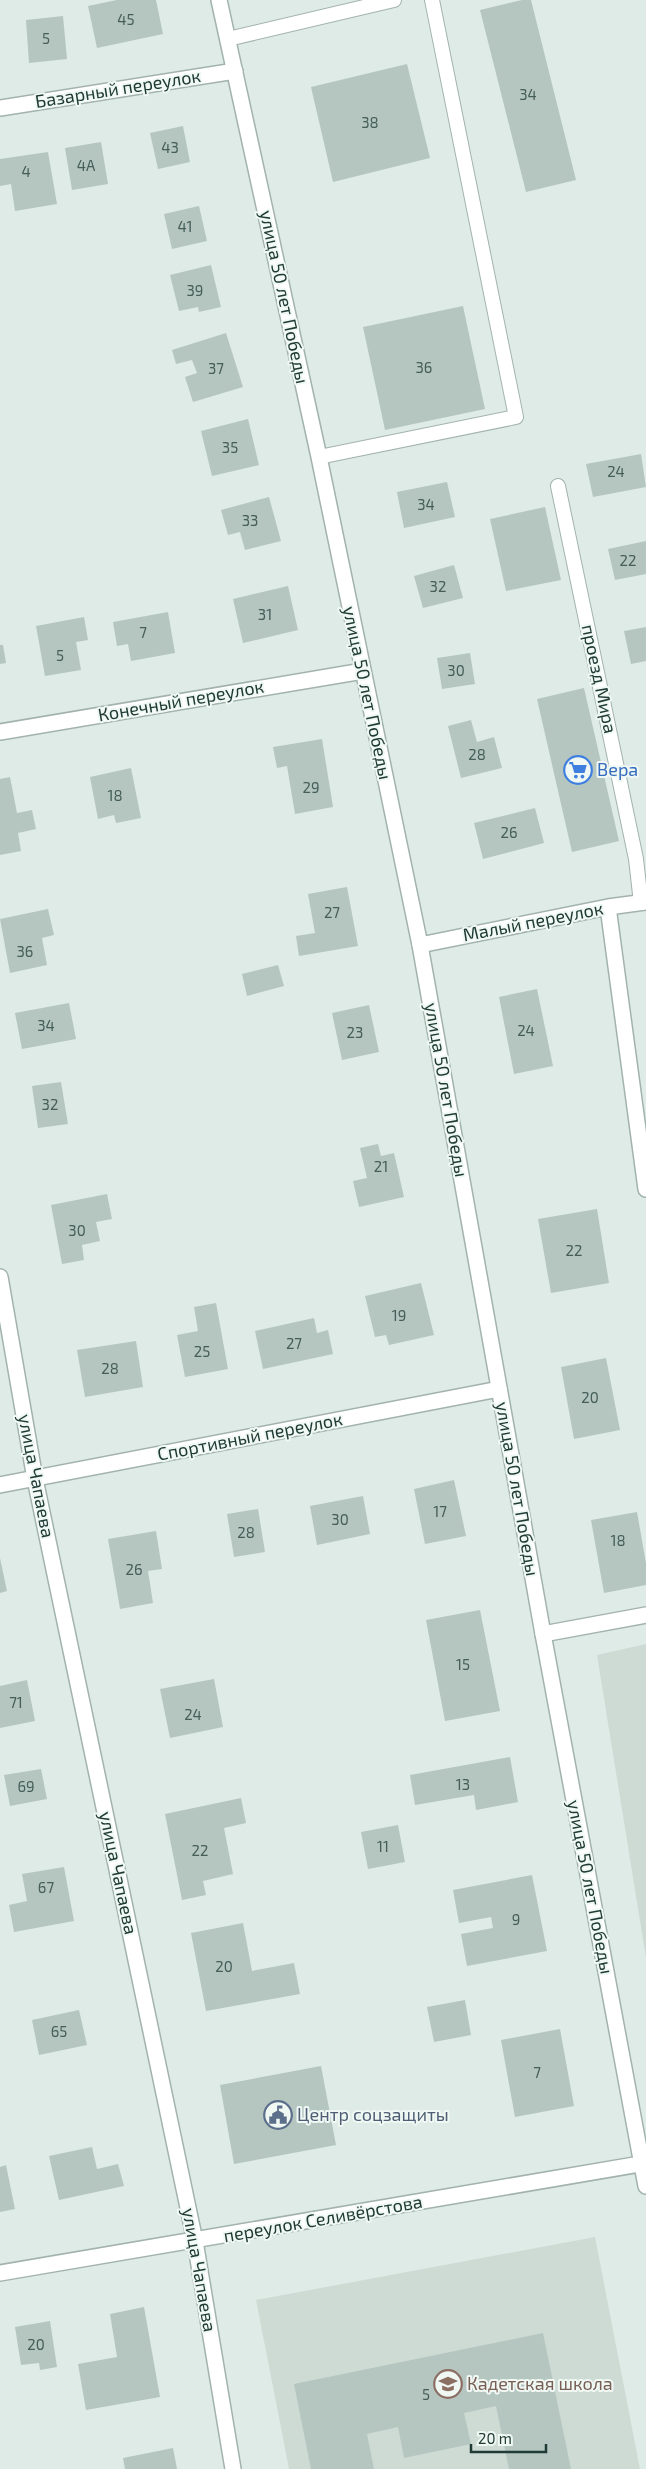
<svg xmlns="http://www.w3.org/2000/svg" width="646" height="2469" viewBox="0 0 646 2469" font-family="'Exo 2',sans-serif">
	<style>
		.built { fill: #cedbd5 }
		.building { fill: #b5c6c0 }
		.lines { fill: none; stroke-linecap: round; stroke-linejoin: round }
		.service-casing { stroke: #a2b3ad; stroke-width: 16 }
		.minor-casing { stroke: #a2b3ad; stroke-width: 18 }
		.tertiary-casing { stroke: #a2b3ad; stroke-width: 18 }
		.service { stroke: #fff; stroke-width: 14 }
		.minor { stroke: #fff; stroke-width: 15 }
		.tertiary { stroke: #fff; stroke-width: 15 }
		.labels { text-anchor: middle; stroke-width: 4; stroke-linejoin: round; paint-order: stroke }
		.number-label { font-size: 15px; fill: #455e58 }
		.street-label { font-size: 18px; fill: #203b35; stroke: #f0f8f4 }
		.shop-label { font-size: 18px; fill: #366cbe; stroke: #f0f8f4; text-anchor: start }
		.service-label { font-size: 18px; fill: #4e5e75; stroke: #f0f8f4; text-anchor: start }
		.education-label { font-size: 18px; fill: #785e54; stroke: #f0f8f4; text-anchor: start }
	</style>
	<rect width="100%" height="100%" fill="#dfebe6"/>
	<path class="built" d="M646,1644v314l-49,-303z
		M595,2237l45,232h-351l-33,-169z"/>
	<path class="building" d="M117,0h39l7,34 -66,14 -9,-42z
		M522,0h9l45,180 -50,12 -46,-182z
		M63,16l4,43 -38,4 -3,-43z
		M407,64l23,94 -97,24 -22,-95z
		M183,126l7,36 -32,7 -8,-36z
		M101,142l7,42 -36,6 -7,-42z
		M48,152l9,52 -42,7 -4,-27 -11,2v-27z
		M199,206l8,35 -35,8 -8,-35z
		M211,265l10,42 -22,5 -1,-5 -19,4 -9,-36z
		M463,306l22,103 -100,21 -22,-103z
		M226,333l17,54 -50,15 -8,-25 12,-4 -5,-13 -16,4 -4,-14z
		M248,419l11,46 -47,11 -11,-45z
		M641,454l5,33 -53,10 -7,-33z
		M447,482l8,35 -51,11 -7,-36z
		M269,497l12,44 -36,9 -5,-18 -12,3 -7,-25z
		M545,507l16,73 -55,11 -16,-72z
		M646,541v33l-31,6 -7,-31z
		M454,565l9,33 -40,10 -9,-32z
		M288,586l10,44 -55,13 -10,-44z
		M168,612l7,41 -44,8 -3,-17 -11,2 -4,-24z
		M84,617l4,23 -12,2 5,28 -36,6 -9,-50z
		M646,627v34l-15,3 -7,-33z
		M0,645h3l3,18 -6,1z
		M470,653l5,31 -33,5 -5,-31z
		M584,688l35,153 -47,11 -35,-153z
		M471,720l6,22 17,-5 8,31 -41,10 -13,-52z
		M322,739l11,68 -38,7 -8,-48 -10,2 -4,-21z
		M131,768l10,50 -25,5 -2,-8 -16,4 -8,-42z
		M10,777l7,36 15,-3 4,19 -18,4 3,18 -21,4v-76z
		M535,808l9,35 -61,16 -9,-36z
		M347,887l11,59 -59,10 -3,-20 19,-3 -7,-39z
		M48,909l6,26 -12,3 5,27 -37,8 -10,-54z
		M278,965l6,21 -37,10 -5,-22z
		M537,989l16,77 -39,8 -15,-77z
		M69,1003l7,36 -54,10 -7,-36z
		M369,1005l10,47 -37,8 -10,-47z
		M61,1082l7,42 -30,4 -6,-42z
		M378,1144l3,12 13,-3 10,44 -45,10 -6,-26 14,-3 -7,-30z
		M107,1194l5,25 -16,3 4,19 -18,4 2,15 -22,4 -11,-59z
		M597,1209l12,74 -58,10 -13,-74z
		M421,1283l13,52 -45,10 -3,-10 -11,2 -10,-41z
		M216,1303l12,66 -43,8 -8,-42 21,-4 -4,-24z
		M314,1318l3,15 11,-3 5,24 -70,15 -8,-38z
		M136,1341l7,46 -58,10 -8,-47z
		M606,1358l14,72 -46,9 -13,-72z
		M454,1480l12,56 -41,8 -11,-55z
		M363,1496l7,38 -53,11 -7,-39z
		M258,1509l7,43 -31,5 -7,-43z
		M637,1512l9,51v22l-42,8 -13,-73z
		M156,1531l6,38 -14,2 5,32 -33,6 -12,-70z
		M0,1558l7,33 -7,2z
		M480,1610l20,101 -55,10 -19,-101z
		M214,1679l9,48 -53,11 -10,-49z
		M27,1680l8,41 -35,7v-42z
		M510,1757l8,45 -42,8 -2,-15 -59,10 -5,-30z
		M41,1769l6,30 -37,7 -6,-31z
		M241,1798l5,25 -22,5 9,46 -30,7 3,14 -24,5 -17,-86z
		M398,1825l7,37 -37,7 -7,-37z
		M64,1867l10,54 -60,11 -5,-27 18,-4 -5,-27z
		M532,1875l15,76 -80,15 -6,-32 32,-6 -2,-11 -32,6 -6,-33z
		M243,1923l9,48 42,-8 6,31 -94,17 -15,-78z
		M465,2000l6,35 -37,7 -7,-35z
		M79,2010l8,35 -48,10 -7,-35z
		M560,2029l14,77 -59,11 -14,-77z
		M321,2066l15,79 -102,19 -14,-79z
		M92,2147l5,22 21,-5 6,22 -65,14 -10,-44z
		M6,2165l9,44 -15,3v-45z
		M144,2307l16,90 -74,13 -8,-46 39,-7 -7,-43z
		M50,2321l7,46 -17,3 -1,-7 -18,2 -6,-38z
		M543,2333l28,136h-62l-13,-63 -32,7 7,31 -67,14 -6,-31 -31,7 7,35h-63l-17,-85z
		M173,2448l4,21h-52l-2,-11z"/>
	<g class="lines">
		<defs>
			<path id="service" d="M228,39l166,-39
				M319,457l197,-40 -84,-417
				M558,486l78,373 5,44"/>
			<path id="minor" d="M0,108l235,-37
				M0,732l363,-61
				M608,907l38,282
				M420,945l188,-38 38,-5
				M0,1277l35,202 160,762 38,228
				M0,1485l499,-96
				M543,1634l103,-19"/>
			<path id="tertiary" d="M219,0l100,457 101,488 123,689 103,552
				M0,2273l646,-110"/>
		</defs>
		<use href="#service" class="service-casing"/>
		<use href="#minor" class="minor-casing"/>
		<use href="#tertiary" class="tertiary-casing"/>
		<use href="#service" class="service"/>
		<use href="#minor" class="minor"/>
		<use href="#tertiary" class="tertiary"/>
	</g>
	<defs>
		<symbol id="supermarket-ring" viewBox="-11 -11 22 22"><circle r="9.5" fill="#f0f8f4" stroke="#3f7fe0" stroke-width="1.5"/><path d="M-6-5.5h2.5l.6 2H6L4.5 2H-2.5L-4.4-4H-6ZM-1.5 3.2a1.3 1.3 0 1 0 .1 0ZM3 3.2a1.3 1.3 0 1 0 .1 0Z" fill="#3f7fe0"/></symbol>
		<symbol id="civic-ring" viewBox="-11 -11 22 22"><circle r="9.5" fill="#f0f8f4" stroke="#5c6f8a" stroke-width="1.5"/><path d="M-.6-6.5H3V-4.5H.6V-3L4-1V1h2V6H-6V1h2V-1L-.6-3ZM-1.2 2.5V6h2.4V2.5Z" fill="#5c6f8a"/></symbol>
		<symbol id="school-ring" viewBox="-11 -11 22 22"><circle r="9.5" fill="#f0f8f4" stroke="#8d6e63" stroke-width="1.5"/><path d="M0-5L7-2L0 1L-7-2ZM-4 1L0 2.5L4 1V4Q0 6-4 4Z" fill="#8d6e63"/></symbol>
	</defs>
	<g fill-rule="evenodd">
		<use href="#supermarket-ring" x="562" y="754" width="32" height="32"/>
		<use href="#civic-ring" x="262" y="2099" width="32" height="32"/>
		<use href="#school-ring" x="432" y="2368" width="32" height="32"/>
	</g>
	<g class="labels">
		<g class="number-label">
			<text x="126" y="25">45</text>
			<text x="46" y="44">5</text>
			<text x="528" y="100">34</text>
			<text x="370" y="128">38</text>
			<text x="170" y="153">43</text>
			<text x="86" y="171">4А</text>
			<text x="26" y="177">4</text>
			<text x="185" y="232">41</text>
			<text x="195" y="296">39</text>
			<text x="424" y="373">36</text>
			<text x="216" y="374">37</text>
			<text x="230" y="453">35</text>
			<text x="616" y="477">24</text>
			<text x="426" y="510">34</text>
			<text x="250" y="526">33</text>
			<text x="628" y="566">22</text>
			<text x="438" y="592">32</text>
			<text x="265" y="620">31</text>
			<text x="143" y="638">7</text>
			<text x="60" y="661">5</text>
			<text x="456" y="676">30</text>
			<text x="477" y="760">28</text>
			<text x="311" y="793">29</text>
			<text x="115" y="801">18</text>
			<text x="509" y="838">26</text>
			<text x="332" y="918">27</text>
			<text x="25" y="957">36</text>
			<text x="46" y="1031">34</text>
			<text x="526" y="1036">24</text>
			<text x="355" y="1038">23</text>
			<text x="50" y="1110">32</text>
			<text x="381" y="1172">21</text>
			<text x="77" y="1236">30</text>
			<text x="574" y="1256">22</text>
			<text x="399" y="1321">19</text>
			<text x="294" y="1349">27</text>
			<text x="202" y="1357">25</text>
			<text x="110" y="1374">28</text>
			<text x="590" y="1403">20</text>
			<text x="440" y="1517">17</text>
			<text x="340" y="1525">30</text>
			<text x="246" y="1538">28</text>
			<text x="618" y="1546">18</text>
			<text x="134" y="1575">26</text>
			<text x="463" y="1670">15</text>
			<text x="16" y="1708">71</text>
			<text x="193" y="1720">24</text>
			<text x="463" y="1790">13</text>
			<text x="26" y="1792">69</text>
			<text x="383" y="1852">11</text>
			<text x="200" y="1856">22</text>
			<text x="46" y="1893">67</text>
			<text x="516" y="1925">9</text>
			<text x="224" y="1972">20</text>
			<text x="59" y="2037">65</text>
			<text x="537" y="2078">7</text>
			<text x="36" y="2350">20</text>
			<text x="426" y="2400">5</text>
		</g>
		<g class="street-label">
			<text transform="translate(118 89) rotate(-9)" y="6">Базарный переулок</text>
			<text transform="translate(284 297) rotate(78)" y="6">улица 50 лет Победы</text>
			<text transform="translate(599 679) rotate(78)" y="6">проезд Мира</text>
			<text transform="translate(367 693) rotate(78)" y="6">улица 50 лет Победы</text>
			<text transform="translate(181 701) rotate(-10)" y="6">Конечный переулок</text>
			<text transform="translate(533 922) rotate(-11)" y="6">Малый переулок</text>
			<text transform="translate(446 1090) rotate(80)" y="6">улица 50 лет Победы</text>
			<text transform="translate(250 1437) rotate(-11)" y="6">Спортивный переулок</text>
			<text transform="translate(36 1476) rotate(79)" y="6">улица Чапаева</text>
			<text transform="translate(517 1489) rotate(80)" y="6">улица 50 лет Победы</text>
			<text transform="translate(118 1873) rotate(78)" y="6">улица Чапаева</text>
			<text transform="translate(590 1887) rotate(79)" y="6">улица 50 лет Победы</text>
			<text transform="translate(323 2219) rotate(-10)" y="6">переулок Селивёрстова</text>
			<text transform="translate(199 2270) rotate(80)" y="6">улица Чапаева</text>
		</g>
		<g class="shop-label">
			<text x="597" y="776">Вера</text>
		</g>
		<g class="service-label">
			<text x="297" y="2121">Центр соцзащиты</text>
		</g>
		<g class="education-label">
			<text x="467" y="2390">Кадетская школа</text>
		</g>
	</g>
	<path d="M471 2444v8h75v-8" fill="none" stroke="#203b35" stroke-width="2.5"/>
	<text x="478" y="2444" font-size="15" fill="#203b35" stroke="#f0f8f4" stroke-width="4" paint-order="stroke">20 m</text>
</svg>
